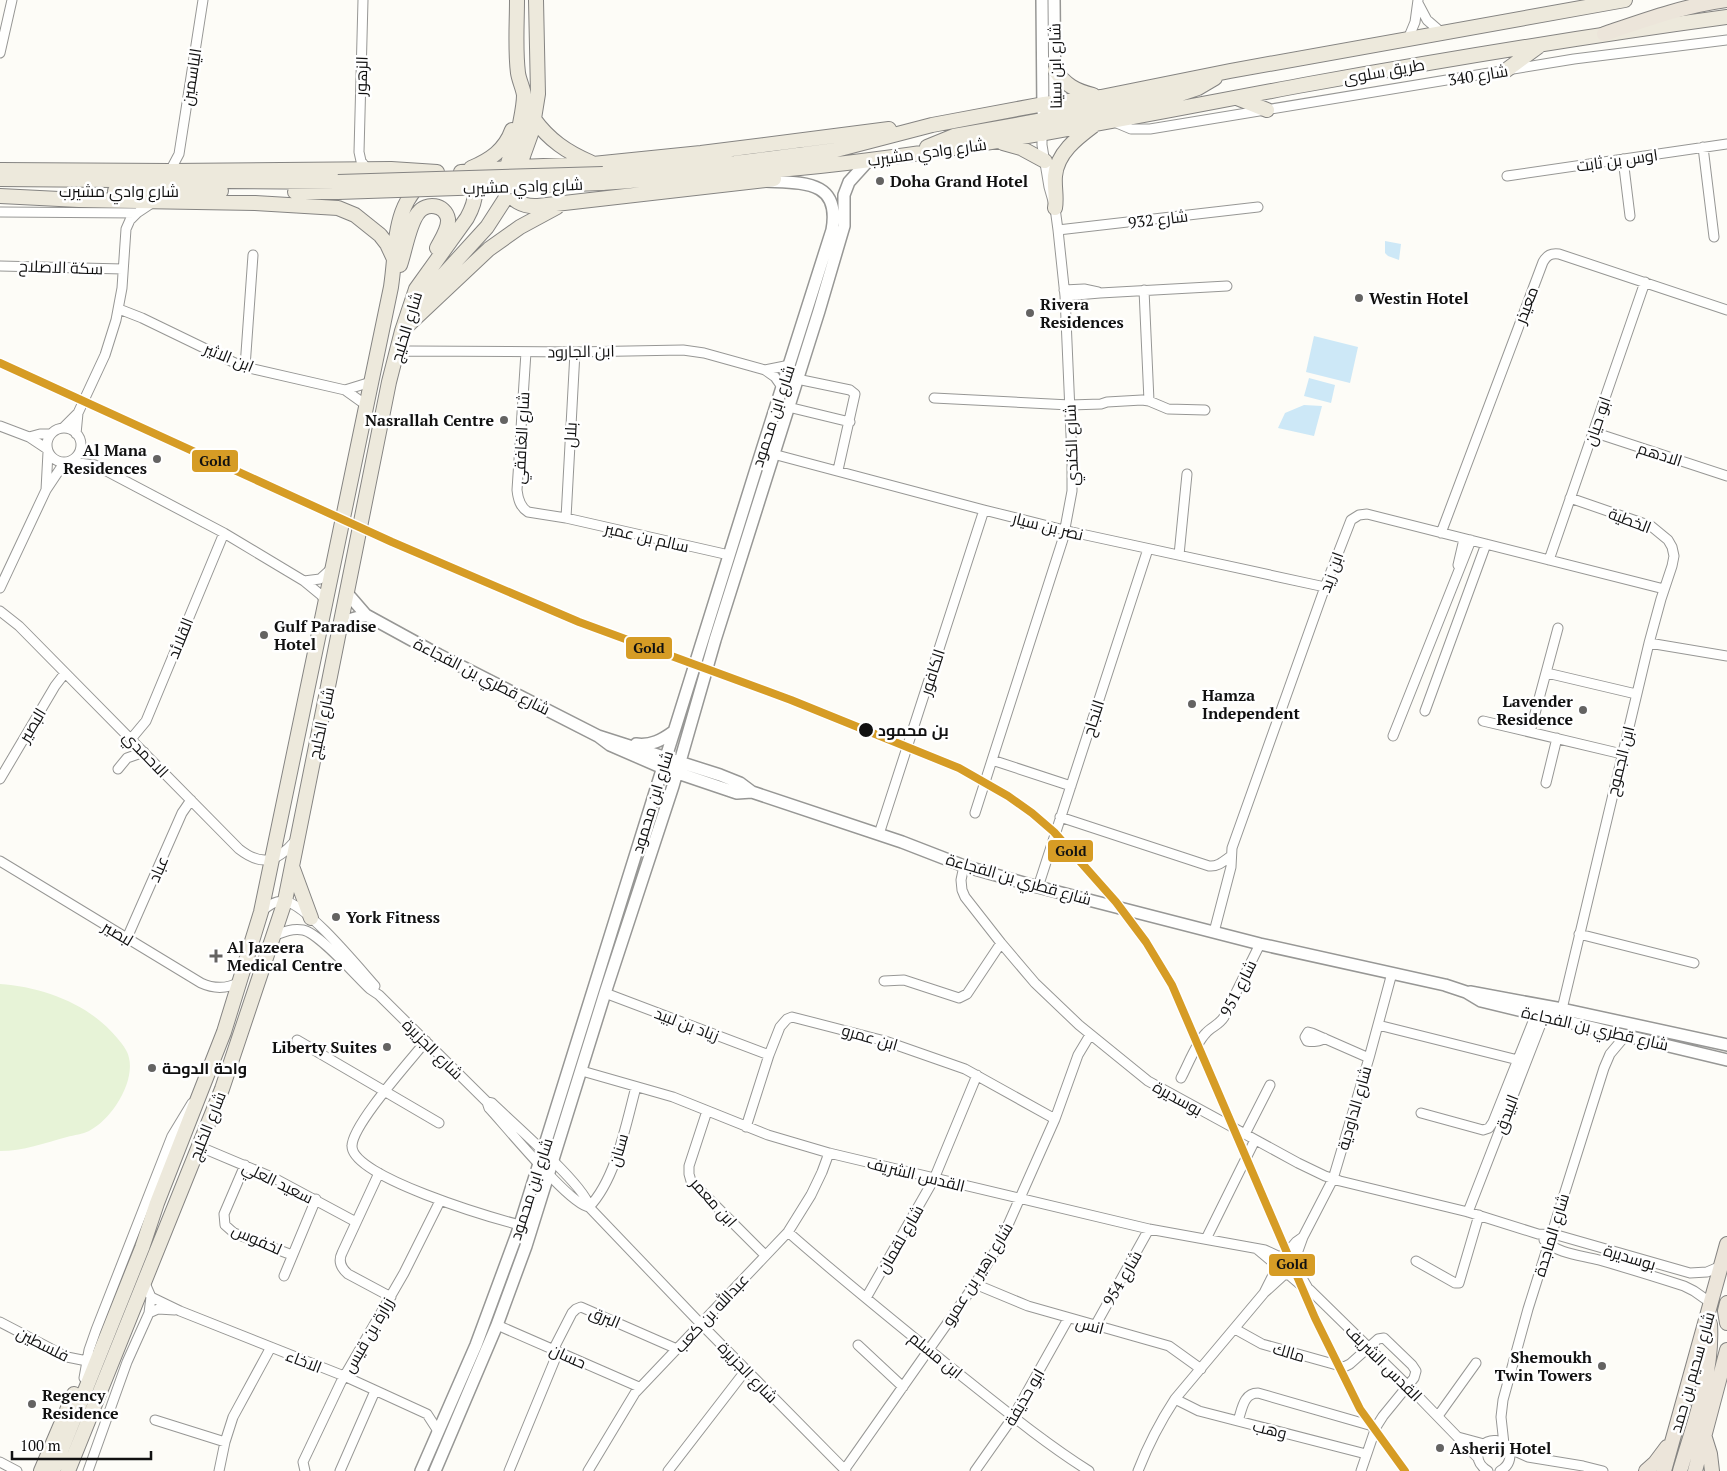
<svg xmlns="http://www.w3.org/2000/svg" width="1727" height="1471" viewBox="0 0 1727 1471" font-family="'PT Serif',Cairo,serif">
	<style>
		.green { fill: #e7f3d7 }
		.water { fill: #cde8f7 }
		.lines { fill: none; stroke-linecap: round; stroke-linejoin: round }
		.minor-casing { stroke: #979795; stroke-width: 11 }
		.tertiary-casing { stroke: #979795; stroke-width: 14 }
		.primary-casing { stroke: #858482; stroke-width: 16 }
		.trunk-casing { stroke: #858482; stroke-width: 16 }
		.minor { stroke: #fffffe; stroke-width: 9 }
		.tertiary { stroke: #fffffe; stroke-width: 11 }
		.primary { stroke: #ede9dc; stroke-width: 14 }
		.trunk { stroke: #ece5da; stroke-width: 14 }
		.primary-bridge-casing { stroke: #858482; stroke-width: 16; stroke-linecap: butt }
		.primary-bridge { stroke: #ede9dc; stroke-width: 14 }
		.metro-1-casing { stroke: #fff; stroke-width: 11 }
		.metro-1 { stroke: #d69c25; stroke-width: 8 }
		.poi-dot { fill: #646362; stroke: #fff; stroke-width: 2 }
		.stop-dot { fill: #111; stroke: #fff; stroke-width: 2 }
		.labels { text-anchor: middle; stroke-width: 5; stroke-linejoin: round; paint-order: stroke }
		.street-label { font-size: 16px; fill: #111; stroke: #fff }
		.poi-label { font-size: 16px; font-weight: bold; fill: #111; stroke: #fff; text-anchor: start }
		.stop-label { font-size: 16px; font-weight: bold; fill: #111; stroke: #fff; text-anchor: start }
		.line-badge { stroke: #fff; stroke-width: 2 }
		.pale-badge-label { font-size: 14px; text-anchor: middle; font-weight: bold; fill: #111 }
	</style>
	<rect width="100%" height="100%" fill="#fdfcf7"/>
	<path class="green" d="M0,984c43,3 90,20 118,55 4,5 10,12 11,19 6,25 -18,62 -40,73 -6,3 -15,4 -22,6 -22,6 -44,14 -67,14z"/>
	<path class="water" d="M1385,241l16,3 -2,16 -11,-4 -3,-3z
		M1314,336l44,11 -8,36 -44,-11z
		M1309,378l26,7 -4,18 -27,-7z
		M1304,405l18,1 -8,30 -36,-8 7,-15z"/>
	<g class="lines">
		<defs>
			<path id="minor" d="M363,0l-4,152 2,9 6,8
				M1418,3l9,17 15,13
				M1408,39l7,-17 3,-22
				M0,53l12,-53
				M1112,121l19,8h19l424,-70 153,-19
				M1703,147l11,90
				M1623,159l7,57
				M170,171l9,-17 24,-154
				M1507,176l220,-32
				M0,212l137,1 18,-12
				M1058,230l200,-23
				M0,266l123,3
				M1064,290l20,-1 14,3
				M1144,290l5,111
				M1065,296l35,-3 127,-7
				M119,309l23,9 93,45 10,4 100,23 21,15
				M526,352l-9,138c1,9 3,17 11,22l38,6 163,37
				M396,358l6,-5 6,-2 167,1 108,-2 21,3 61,17 10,7 7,10
				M245,367l8,-112
				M765,370l25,-5
				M797,379l53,11 5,4 -17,76
				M345,390l26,-8
				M934,398l136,7 31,-1 6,-2 35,-2 7,1 19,8 37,1
				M788,407l62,15
				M0,426l29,11 18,12
				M47 445a17 17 0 1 1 34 0a17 17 0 1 1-34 0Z
				M63,428l15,-15 27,-58 11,-35 6,-32 4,-59 4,-9 7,-7
				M1593,432l134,44
				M76,434l2,-21
				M29,437l11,-3h11
				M773,454l211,56 88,22 253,55
				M70,462l25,3 129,68 80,48 17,14 5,7
				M46,490l2,-38
				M566,518l9,-166
				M1441,533l102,-271c4,-7 8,-9 16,-8l168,56
				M1179,555l8,-81
				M1549,560l96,-278
				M1458,565l6,-26
				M304,581l16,-2 12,-11
				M0,588l46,-98 18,-27
				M0,611l19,15 220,223c23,18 38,13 56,-8
				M1649,643l78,13
				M1547,673l89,21
				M1425,711l61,-167
				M1483,721l139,33
				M1530,732l28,-104
				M1393,736l78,-196
				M131,739l15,-18 78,-188
				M992,760l79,26
				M118,769l9,-11 17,-6
				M0,779l55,-93 10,-13
				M1546,783l11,-45
				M975,813l88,-274 9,-48v-33l-7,-162 -7,-66 -3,-22 -6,-21 -7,-42v-11
				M1060,817l149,49c9,1 15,-5 22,-10
				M879,834l105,-324
				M0,861l201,122c13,6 26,6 39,-1
				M964,866l-3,14 1,10 3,7 36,46 34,40 44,42 69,56 150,82 27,13 15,5 128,31 70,22 19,1 133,38 17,-1 14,-6
				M1038,887l110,-338
				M261,912c7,-6 14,-12 24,-11 23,5 73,66 90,85
				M1214,932l17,-65 1,-19 93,-261 26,-67 8,-5 8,-1 297,75
				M1579,934l115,29
				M273,936c10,-4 19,-8 30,-6 16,3 53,46 67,59l9,6 108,107 2,6c16,17 82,98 100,99
				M127,938l55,-125 9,-13
				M884,981l20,-1 55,18 8,-4 34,-51
				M605,993l164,62
				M1562,1009l87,-366 12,-44 11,-33 2,-10 -2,-9 -4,-7 -17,-14 -81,-28
				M1378,1025l140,35
				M1324,1038c-4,4 -12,4 -17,3l-2,-4 3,-5 4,1 57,25
				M297,1040l142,83
				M426,1041c-16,20 -74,84 -74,105 -1,31 141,72 168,79
				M582,1071l91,26 95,38 61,18 320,76 116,21 15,7
				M1181,1078c7,-13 15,-35 25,-45 5,-6 13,-8 18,-16l36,-73
				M487,1102l5,1c16,16 97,86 97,104l111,116 146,148
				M707,1111l-18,55v8l2,7 74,74
				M1421,1113l62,17 6,-2 4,-6 43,-108
				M746,1127l23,-72 11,-28 7,-8 5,-2 93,24 80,28 90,50
				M1245,1134l25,-49
				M198,1146l76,32 82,44
				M245,1165l-21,49 1,11 9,8 58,22
				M379,1173l-37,80c-4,8 -1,15 6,21l43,23
				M589,1207c27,-28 37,-83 47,-120
				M1468,1212l76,-196
				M788,1232c52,46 107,90 161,134 46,36 91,74 140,105
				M1206,1239l49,-99
				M1544,1240c14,14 36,15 55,20 28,8 57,17 85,26l10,5 17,12
				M1257,1249l19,16
				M1285,1255l11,-13 7,-5
				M1275 1265a10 10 0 1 1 20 0a10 10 0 1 1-20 0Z
				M1416,1261l39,22h4l20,-68
				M1294,1262l9,-25 30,-58 36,-121 23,-85
				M1295,1266l14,24
				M1288,1274l14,12 8,4 98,96 70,72
				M284,1276l32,-77
				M975,1284l53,22 141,40 32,23
				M1264,1293l12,-24
				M151,1297l29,14 164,65 83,38 11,17
				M866,1298l68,-119 43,-104
				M149,1313l9,-4 17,1
				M0,1322l67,35 20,4
				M497,1325l142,62
				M1095,1326l54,-97
				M1235,1329l27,15 82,23 6,-3 28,-25 6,-1 28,27 4,6 -2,7 -31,38 -7,11 -15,44
				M858,1345l45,42
				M553,1350l19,-37 4,-4 5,-2 96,42
				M84,1378l5,-28 7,-20 76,-194 20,-33
				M1175,1399l24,12 167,43
				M1438,1416l38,-53
				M155,1420l70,22
				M1238,1421c4,-11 5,-28 20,-28l118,34
				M1458,1437l26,7
				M1504,1444l-3,-27 2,-17 25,-91 76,-241 6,-14 16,-19
				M1508,1448l20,9 55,9 20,5
				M0,1462l17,9
				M845,1469l130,-185 25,-41 55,-124 23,-64 12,-20
				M88,1471l39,-109 22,-49 2,-16 -7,-16
				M219,1471l6,-29 8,-25 38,-70
				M305,1471l-2,-9 38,-80 63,-109 36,-72
				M340,1471l35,-80
				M509,1471l49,-119
				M588,1471l47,-78 153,-161 23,-37 11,-23 7,-19
				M668,1471l78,-101
				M975,1471l38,-54 55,-98
				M1138,1471c10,-26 22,-49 37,-72l89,-106 21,-19
				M1488,1471c-10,-6 -13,-15 -7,-25 20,-18 42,12 19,25"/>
			<path id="tertiary" d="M1042,0l1,112
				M1054,0l1,110
				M347,593l19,22 73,40 159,81 12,9 53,23 68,23 6,2 15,-1
				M341,622l25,-7
				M598,736l122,39 20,8 12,9 150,50 62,24 74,21 222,57 185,41 21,7 15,9 246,59
				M636,744c15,2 26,-4 37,-12
				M1470,992l92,17 165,36
				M421,1471l55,-126 41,-111 245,-784 70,-220c9,-50 -29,-47 -66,-49
				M435,1471l62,-146 29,-79 79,-253 68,-207 42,-146 104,-329 25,-85v-31l5,-13 19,-21"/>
			<path id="primary" d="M517,0c0,24 -2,49 1,73 1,7 5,15 6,22 0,11 -3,23 -5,34 -4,18 -16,38 -13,56 4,16 17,22 32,21l236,-27
				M1055,70c10,15 21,21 38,25
				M1505,71l34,-25
				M1237,98l30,12
				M534,119c15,21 33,33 56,43
				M1042,134l5,-10 8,-7 125,-23 18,-6 17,-10
				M1003,143l18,5 24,13
				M927,147l27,-11 89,-16 9,-10
				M471,168c19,-8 34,-18 41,-38
				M0,170l170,1 221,-2 46,3
				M461,172l58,-5 74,-3 108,-11 188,-24
				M603,174l132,-11 101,-13 96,-25 112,-21 57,-7 129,-26 395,-71
				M0,179l338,3
				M602,183c89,-7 179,-11 268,-23 147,-19 293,-49 439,-76 139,-25 278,-48 418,-67
				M115,191h106
				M295,192h43
				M0,196l79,4 176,3 83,5 17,7 25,20 7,9 7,15
				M1055,208c2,-11 -1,-21 0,-32 2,-23 22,-38 38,-50
				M400,265c5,-14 9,-41 18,-52 8,-11 27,-9 30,6 1,10 -7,21 -11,29
				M410,307l14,-11 63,-69 18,-28 14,-32 13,-36 6,-37 -2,-94
				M405,328l84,-79 31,-22 37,-20
				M293,869l18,49
				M41,1471l33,-77
				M53,1471l89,-223 15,-45 67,-171 37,-120 130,-625c7,-48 0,-83 42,-115
				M68,1471l154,-382 63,-188 104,-519 13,-51 14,-42 51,-71c6,-11 13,-28 3,-40"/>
			<path id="trunk" d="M1604,34c41,-14 79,-28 123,-34
				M1727,1303l-2,8 2,12
				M1705,1438l5,16 2,17
				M1646,1471l9,-8 12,-16
				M1664,1471l63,-227
				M1680,1471c14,-48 33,-97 30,-147
				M1695,1471l32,-121"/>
		</defs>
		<use href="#minor" class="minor-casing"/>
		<use href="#tertiary" class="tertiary-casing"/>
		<use href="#primary" class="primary-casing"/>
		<use href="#trunk" class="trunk-casing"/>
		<use href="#minor" class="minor"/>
		<use href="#tertiary" class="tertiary"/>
		<use href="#primary" class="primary"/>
		<use href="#trunk" class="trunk"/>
		<defs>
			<path id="primary-bridge" d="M338,182l265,-8
				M338,192l264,-9"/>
		</defs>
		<use href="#primary-bridge" class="primary-bridge-casing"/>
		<use href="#primary-bridge" class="primary-bridge"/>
		<defs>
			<path id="metro-1" d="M0,363l392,179 187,80 212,78 168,68 49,28 24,17 22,19 62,70 30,40 26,43 143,333 45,91 45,62"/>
		</defs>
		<use href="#metro-1" class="metro-1-casing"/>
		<use href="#metro-1" class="metro-1"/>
	</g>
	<g class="poi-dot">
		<circle cx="880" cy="181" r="5"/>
		<circle cx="1359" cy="298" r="5"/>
		<circle cx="1030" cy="313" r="5"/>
		<circle cx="504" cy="420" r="5"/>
		<circle cx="157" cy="459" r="5"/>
		<circle cx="264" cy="635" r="5"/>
		<circle cx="1192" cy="704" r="5"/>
		<circle cx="1583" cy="710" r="5"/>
		<circle cx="336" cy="917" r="5"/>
		<path d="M213.5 948.5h5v5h5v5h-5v5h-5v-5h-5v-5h5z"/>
		<circle cx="387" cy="1047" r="5"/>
		<circle cx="152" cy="1068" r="5"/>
		<circle cx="1602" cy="1366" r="5"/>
		<circle cx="32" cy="1404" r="5"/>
		<circle cx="1440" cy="1448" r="5"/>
	</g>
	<circle class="stop-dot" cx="866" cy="730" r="8"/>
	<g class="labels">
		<g class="street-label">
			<text transform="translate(1055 66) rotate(-91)" y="6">شارع ابن سينا</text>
			<text transform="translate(1384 71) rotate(-10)" y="6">طريق سلوى</text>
			<text transform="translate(1478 75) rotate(-9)" y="6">شارع 340</text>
			<text transform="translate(361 76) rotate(-88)" y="6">الزهور</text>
			<text transform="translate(191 77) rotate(-81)" y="6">الياسمين</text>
			<text transform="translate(927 152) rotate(-8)" y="6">شارع وادي مشيرب</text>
			<text transform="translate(1617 160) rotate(-8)" y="6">اوس بن ثابت</text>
			<text transform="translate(523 186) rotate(-2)" y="6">شارع وادي مشيرب</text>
			<text x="119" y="197">شارع وادي مشيرب</text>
			<text transform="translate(1158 219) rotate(-7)" y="6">شارع 932</text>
			<text transform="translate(61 267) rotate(2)" y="6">سكة الاصلاح</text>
			<text transform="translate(1526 305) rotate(-69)" y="6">معيذر</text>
			<text transform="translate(406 327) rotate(-73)" y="6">شارع الخليج</text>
			<text transform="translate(581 351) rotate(-1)" y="6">ابن الجارود</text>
			<text transform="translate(229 357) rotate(22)" y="6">ابن الاثير</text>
			<text transform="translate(773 416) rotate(-72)" y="6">شارع ابن محمود</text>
			<text transform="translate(1597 421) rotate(-71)" y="6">ابو حيان</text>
			<text transform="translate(570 435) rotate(-87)" y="6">بلال</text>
			<text transform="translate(521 438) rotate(-87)" y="6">شارع الغافقي</text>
			<text transform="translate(1071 445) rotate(-92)" y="6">شارع الكندي</text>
			<text transform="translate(1660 454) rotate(18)" y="6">الادهم</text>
			<text transform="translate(1630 520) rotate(21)" y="6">الخطية</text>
			<text transform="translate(1048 526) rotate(14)" y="6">نصر بن سيار</text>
			<text transform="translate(647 537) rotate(13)" y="6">سالم بن عمير</text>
			<text transform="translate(1331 572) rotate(-70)" y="6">ابن زيد</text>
			<text transform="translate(180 638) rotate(-68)" y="6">القلائد</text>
			<text transform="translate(932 672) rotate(-72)" y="6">الكافور</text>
			<text transform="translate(482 676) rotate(27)" y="6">شارع قطري بن الفجاءة</text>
			<text transform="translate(1093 718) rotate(-72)" y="6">النجاح</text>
			<text transform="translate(321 723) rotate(-78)" y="6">شارع الخليج</text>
			<text transform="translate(32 725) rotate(-59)" y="6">البصير</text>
			<text transform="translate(146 754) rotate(46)" y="6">الاحمدي</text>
			<text transform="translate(1620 761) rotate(-76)" y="6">ابن الجموح</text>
			<text transform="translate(652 802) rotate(-73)" y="6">شارع ابن محمود</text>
			<text transform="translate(158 869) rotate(-67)" y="6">عباد</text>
			<text transform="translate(1019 879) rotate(16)" y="6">شارع قطري بن الفجاءة</text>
			<text transform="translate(118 933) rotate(31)" y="6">لبصير</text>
			<text transform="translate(1238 988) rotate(-63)" y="6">شارع 951</text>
			<text transform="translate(687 1024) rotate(21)" y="6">زياد بن لبيد</text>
			<text transform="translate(1595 1028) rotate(13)" y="6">شارع قطري بن الفجاءة</text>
			<text transform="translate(870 1037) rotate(16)" y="6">ابن عمرو</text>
			<text transform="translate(433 1049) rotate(45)" y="6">شارع الجزيرة</text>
			<text transform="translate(1178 1098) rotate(29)" y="6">بوسديرة</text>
			<text transform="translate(1354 1108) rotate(-74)" y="6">شارع الداودية</text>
			<text transform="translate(1506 1114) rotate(-69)" y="6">البيدق</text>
			<text transform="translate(207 1126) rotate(-68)" y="6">شارع الخليج</text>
			<text transform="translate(618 1150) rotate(-74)" y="6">سنان</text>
			<text transform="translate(916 1174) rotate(14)" y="6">القدس الشريف</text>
			<text transform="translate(278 1182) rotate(26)" y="6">سعيد العلي</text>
			<text transform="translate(531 1189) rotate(-72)" y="6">شارع ابن محمود</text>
			<text transform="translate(714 1202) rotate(48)" y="6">ابن معمر</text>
			<text transform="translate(1551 1235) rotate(-73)" y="6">شارع الماجدة</text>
			<text transform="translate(257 1239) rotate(24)" y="6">لخفوس</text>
			<text transform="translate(900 1239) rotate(-60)" y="6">شارع لقمان</text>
			<text transform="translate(1630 1257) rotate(17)" y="6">بوسديرة</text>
			<text transform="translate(977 1274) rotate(-58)" y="6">شارع زهير بن عمرو</text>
			<text transform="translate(1122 1278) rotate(-60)" y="6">شارع 954</text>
			<text transform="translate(711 1313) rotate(-47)" y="6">عبدالله بن كعب</text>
			<text transform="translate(605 1317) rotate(23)" y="6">البرق</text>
			<text transform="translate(1090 1325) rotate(15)" y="6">انس</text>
			<text transform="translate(368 1335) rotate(-60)" y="6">زرارة بن قيس</text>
			<text transform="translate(43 1344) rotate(27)" y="6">فلسطين</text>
			<text transform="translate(1289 1352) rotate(16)" y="6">مالك</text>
			<text transform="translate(936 1355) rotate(39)" y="6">ابن مسلم</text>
			<text transform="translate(568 1356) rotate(24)" y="6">حسان</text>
			<text transform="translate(304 1361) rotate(21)" y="6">الاخاء</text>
			<text transform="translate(1384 1363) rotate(45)" y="6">القدس الشريف</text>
			<text transform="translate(748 1372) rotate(46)" y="6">شارع الجزيرة</text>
			<text transform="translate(1692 1372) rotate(-74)" y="6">شارع سحيم بن حمد</text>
			<text transform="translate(1024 1397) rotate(-60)" y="6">ابو حذيفة</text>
			<text transform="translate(1270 1429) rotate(14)" y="6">وهب</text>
		</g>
		<g class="poi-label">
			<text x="890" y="187">Doha Grand Hotel</text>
			<text x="1369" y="304">Westin Hotel</text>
			<text x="1040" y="310">Rivera<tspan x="1040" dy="18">Residences</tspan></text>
			<text x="494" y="426" text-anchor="end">Nasrallah Centre</text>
			<text x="147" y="456" text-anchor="end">Al Mana<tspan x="147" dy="18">Residences</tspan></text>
			<text x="274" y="632">Gulf Paradise<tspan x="274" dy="18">Hotel</tspan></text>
			<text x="1202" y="701">Hamza<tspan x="1202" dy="18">Independent</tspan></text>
			<text x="1573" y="707" text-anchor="end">Lavender<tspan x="1573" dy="18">Residence</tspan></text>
			<text x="346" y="923">York Fitness</text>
			<text x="227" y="953">Al Jazeera<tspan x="227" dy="18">Medical Centre</tspan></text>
			<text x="377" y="1053" text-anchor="end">Liberty Suites</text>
			<text x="162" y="1074">واحة الدوحة</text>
			<text x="1592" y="1363" text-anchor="end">Shemoukh<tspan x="1592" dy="18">Twin Towers</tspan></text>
			<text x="42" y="1401">Regency<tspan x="42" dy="18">Residence</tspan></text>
			<text x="1450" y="1454">Asherij Hotel</text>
		</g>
		<g class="stop-label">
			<text x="878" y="736">بن محمود</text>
		</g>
	</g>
	<g class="line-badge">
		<rect x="191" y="449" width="48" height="24" rx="5" fill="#d69c25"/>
		<rect x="625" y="636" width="48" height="24" rx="5" fill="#d69c25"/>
		<rect x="1047" y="839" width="47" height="24" rx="5" fill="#d69c25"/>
		<rect x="1268" y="1253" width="48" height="24" rx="5" fill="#d69c25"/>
	</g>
	<g class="pale-badge-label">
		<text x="215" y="466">Gold</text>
		<text x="649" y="653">Gold</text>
		<text x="1071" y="856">Gold</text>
		<text x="1292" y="1269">Gold</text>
	</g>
	<path d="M12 1451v8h139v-8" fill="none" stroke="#111111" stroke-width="2.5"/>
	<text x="20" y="1451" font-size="15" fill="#111111" stroke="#ffffff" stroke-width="4" paint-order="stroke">100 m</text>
</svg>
